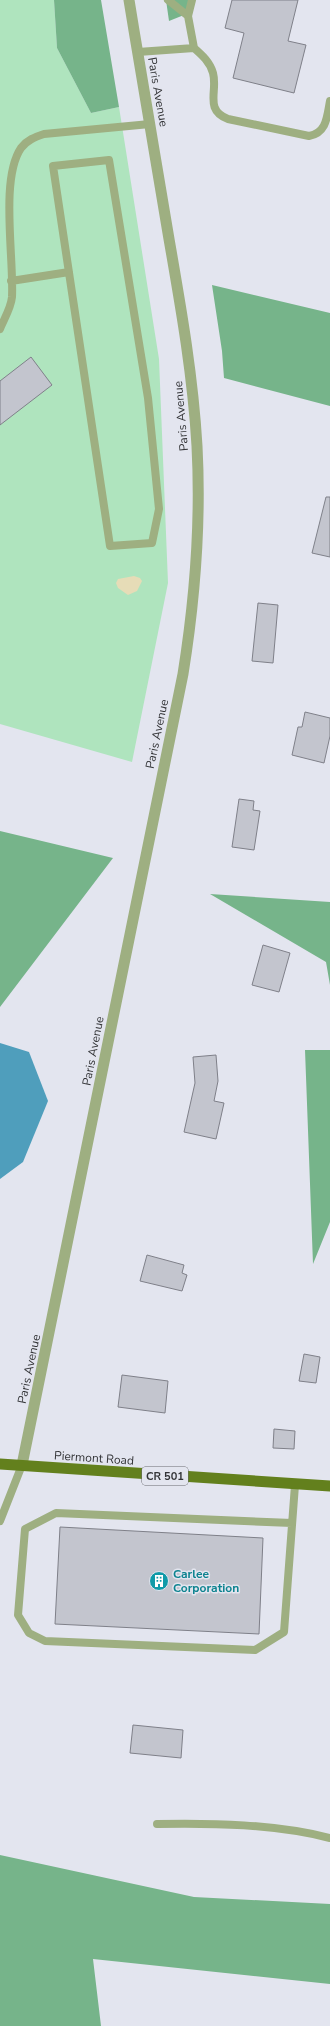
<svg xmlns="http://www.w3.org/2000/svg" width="330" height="2026" viewBox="0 0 330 2026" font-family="'Nunito Sans',sans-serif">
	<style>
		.green { fill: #afe4be }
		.forest { fill: #76b48a }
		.sand { fill: #e6dcb7 }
		.water { fill: #4f9ebc }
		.building { fill: #c3c5ce; stroke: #7f8089 }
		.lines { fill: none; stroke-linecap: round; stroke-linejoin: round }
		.service { stroke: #9eaf81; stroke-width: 8 }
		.tertiary { stroke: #9eaf81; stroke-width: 11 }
		.primary { stroke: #63801d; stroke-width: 11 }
		.labels { text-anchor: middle; stroke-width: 3; stroke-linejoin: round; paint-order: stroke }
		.shield { fill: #e3e5ef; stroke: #68696e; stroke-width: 1 }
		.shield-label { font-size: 11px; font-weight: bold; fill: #333437 }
		.street-label { font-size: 12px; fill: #333437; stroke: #e3e5ef }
		.culture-label { font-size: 12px; font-weight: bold; fill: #0d838f; stroke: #e3e5ef; text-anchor: start }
	</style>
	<rect width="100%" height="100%" fill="#e3e5ef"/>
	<path class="green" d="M0,0h54l3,48 34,65 28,-6 40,252 9,224 -36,179 -132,-38z"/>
	<path class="forest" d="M54,0h47l18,107 -28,6 -34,-65z
		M166,0h27l-4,13 -20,8z
		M212,285l118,28v93l-106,-28 -2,-27z
		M0,831l113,27 -113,149z
		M210,894l120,8v83l-4,-23z
		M305,1050h25v172l-17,42z
		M0,1855l194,42 136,7v80l-237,-25 8,67h-101z"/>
	<path class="sand" d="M134,576l6,2 2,3 -5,10 -9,4 -10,-7 -2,-5 2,-4z"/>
	<path class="water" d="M0,1043l29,9 19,49 -25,61 -23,17z"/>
	<path class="building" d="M232,0h66l-10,41 18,4 -12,48 -61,-15 11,-45 -19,-5z
		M31,357l21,28 -52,40v-44z
		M326,497h4v60l-18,-4z
		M258,603l20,2 -5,58 -21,-2z
		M305,712l25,6v18l-6,27 -32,-8 6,-28h4z
		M239,799l15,2 -1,9 7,1 -6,39 -22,-3z
		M263,945l27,8 -11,39 -27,-7z
		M216,1055l2,26 -4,20 10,2 -8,36 -32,-7 11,-49 -2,-26z
		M147,1255l37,10 -2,8 5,2 -5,16 -42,-10z
		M304,1354l16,3 -4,26 -17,-2z
		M122,1375l46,6 -3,32 -47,-6z
		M274,1429l21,2 -1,18 -21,-1z
		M60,1527l203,11 -4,96 -204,-10z
		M133,1725l50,5 -2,28 -51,-5z"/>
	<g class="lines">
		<path class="service" d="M168,0l20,16
			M192,0l-4,16 6,32
			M138,52l56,-4c8,7 16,14 19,25 5,18 -9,37 15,46l81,17c18,-3 18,-20 21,-35
			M109,160l39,238 11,111 -7,34 -42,3 -57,-380z
			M11,281l58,-9
			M0,329c4,-10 11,-21 12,-32 2,-40 -12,-118 9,-149 6,-8 14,-11 23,-14l106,-10
			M0,1521l22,-56
			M292,1523l-236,-10 -31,16 -7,86 11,18 16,8 210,9 29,-18 11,-147
			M157,1824c57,-1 117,0 173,14"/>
		<path class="tertiary" d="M22,1465l161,-791c12,-75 18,-152 14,-228 -4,-70 -16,-138 -28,-207 -13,-79 -27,-159 -40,-239"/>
		<path class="primary" d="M0,1464l330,22"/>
	</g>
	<defs>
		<symbol id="building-disc" viewBox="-11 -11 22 22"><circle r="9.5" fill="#0f9aa8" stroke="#e3e5ef"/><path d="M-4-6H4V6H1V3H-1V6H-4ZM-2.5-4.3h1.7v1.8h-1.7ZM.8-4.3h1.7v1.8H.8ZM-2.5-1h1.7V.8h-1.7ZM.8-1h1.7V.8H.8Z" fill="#fff"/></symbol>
	</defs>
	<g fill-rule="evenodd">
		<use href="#building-disc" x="148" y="1570" width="22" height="22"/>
	</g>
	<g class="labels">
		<rect class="shield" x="142" y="1467" width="46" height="18" rx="3"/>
		<g class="shield-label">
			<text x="165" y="1480">CR 501</text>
		</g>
		<g class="street-label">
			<text transform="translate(158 92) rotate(80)" y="4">Paris Avenue</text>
			<text transform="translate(181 416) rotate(-95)" y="4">Paris Avenue</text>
			<text transform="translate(157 734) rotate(-78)" y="4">Paris Avenue</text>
			<text transform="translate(93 1051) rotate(-79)" y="4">Paris Avenue</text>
			<text transform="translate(29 1369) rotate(-78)" y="4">Paris Avenue</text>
			<text transform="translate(94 1458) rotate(4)" y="4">Piermont Road</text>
		</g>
		<g class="culture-label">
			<text x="173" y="1578">Carlee<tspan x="173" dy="14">Corporation</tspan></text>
		</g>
	</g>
</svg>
